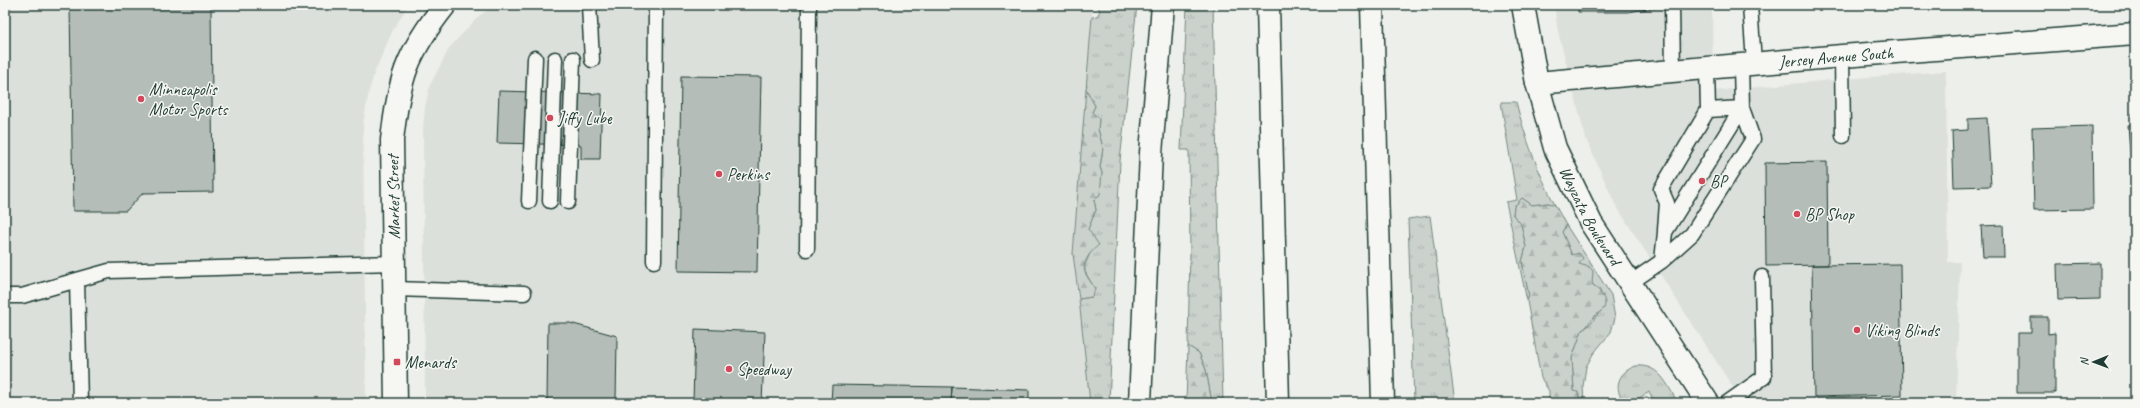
<svg xmlns="http://www.w3.org/2000/svg" width="2140" height="408" viewBox="0 0 2140 408" font-family="Caveat,sans-serif">
	<style>
		.built { fill: #dce0db }
		.grass { fill: url(#grass-tufts); stroke: #758880 }
		.forest { fill: url(#forest-firs); stroke: #758880 }
		.building { fill: #b4bdb8; stroke: #1f3d34 }
		.lines { fill: none; stroke-linecap: round; stroke-linejoin: round }
		.service-casing { stroke: #1f3d34; stroke-width: 17 }
		.minor-casing { stroke: #1f3d34; stroke-width: 25 }
		.tertiary-casing { stroke: #1f3d34; stroke-width: 25 }
		.motorway-casing { stroke: #1f3d34; stroke-width: 25 }
		.service { stroke: #f6f6f2; stroke-width: 14 }
		.minor { stroke: #f6f6f2; stroke-width: 22 }
		.tertiary { stroke: #f6f6f2; stroke-width: 22 }
		.motorway { stroke: #f6f6f2; stroke-width: 22 }
		.poi-dot { fill: #d1495b; stroke: #f6f6f2; stroke-width: 1.5 }
		.labels { text-anchor: middle; stroke-width: 3; stroke-linejoin: round; paint-order: stroke }
		.street-label { font-size: 17px; fill: #1f3d34; stroke: #f6f6f2 }
		.poi-label { font-size: 17px; fill: #1f3d34; stroke: #f6f6f2; text-anchor: start }
	</style>
	<defs>
		<pattern id="grass-tufts" width="24" height="20" patternUnits="userSpaceOnUse"><rect width="24" height="20" fill="#cbd2cc"/><path d="M3 7l-1-3M5 7V3M7 7l1-3M15 17l-1-3M17 17v-4M19 17l1-3" fill="none" stroke="#aeb5b0"/></pattern>
		<pattern id="forest-firs" width="22" height="20" patternUnits="userSpaceOnUse"><rect width="22" height="20" fill="#cbd2cc"/><path d="M5 1l3.5 6h-7zM16 11l3.5 6h-7z" fill="#aeb5b0"/></pattern>
	</defs>
	<rect width="100%" height="100%" fill="#edefea"/>
	<filter id="ink" filterUnits="userSpaceOnUse"><feTurbulence type="fractalNoise" baseFrequency=".025" numOctaves="2"/><feDisplacementMap in="SourceGraphic" scale="8" xChannelSelector="R" yChannelSelector="G"/><feConvolveMatrix kernelMatrix="1 2 1 2 8 2 1 2 1" color-interpolation-filters="sRGB"/></filter>
	<g filter="url(#ink)">
		<path class="built" d="M5,5h403l-16,27 -17,39 -6,20 -6,33 3,279h-361z
			M495,5h598l-20,249 13,97 4,52h-665l-2,-274 2,-22 5,-22 20,-38 30,-32z
			M1554,5h158l1,86 119,-11 114,-9 2,191h12l-4,141h-213l-128,-199 -29,-65 -28,-107z"/>
		<path class="grass" d="M1097,5h40l-17,156 -11,242h-19l-11,-104 13,-2 3,-8 -10,-17v-7l6,-14 -3,-22 8,-19 -2,-10 8,-27 -2,-6 3,-19 -5,-19 1,-10 -7,-7 3,-6 -9,-17 6,-72 5,-1 3,-5z
			M1187,5h26l10,398h-11l-6,-33 -7,-17 -11,-7 2,-93 -1,-103h-8z
			M1501,102h15c9,36 22,70 39,103l-7,-2 -16,2 -10,-7 -8,9 -1,8 8,8 5,24 -4,15 7,34 -2,5 -21,-99 11,-2z
			M1430,216l25,187h-41l-6,-184z
			M1566,225l45,70 4,23 -4,14 -18,22 -7,13 -3,19 1,17h-4l1,-5 -7,-7 -2,-33 10,-28c9,-4 14,-15 22,-22l-4,-18 -8,-6 -3,-17 -10,-2 -7,-9 -10,-24z
			M1636,366c24,-2 31,19 42,37h-22l-7,-11 -18,11h-7c-11,-16 -6,-31 12,-37z"/>
		<path class="forest" d="M1086,89l9,17 -3,6 7,7 -1,10 5,19 -3,19 2,6 -2,21 -6,6 2,10 -8,19 11,16c-7,5 -18,17 -14,27 2,6 7,11 10,17l-3,8 -13,2 -6,-45z
			M1522,198l10,7 16,-2 7,2 11,20 -4,7 10,23 7,-2 4,5 -4,6 10,3 4,4 -1,13c6,5 16,15 12,24 -2,3 -7,6 -10,9 -5,5 -5,9 -12,13l-10,28 2,33 4,1 2,11h-31v-12l-8,-13 -14,-77 2,-5 -7,-34 4,-15 -5,-23 -8,-9 1,-8z
			M1188,346l11,7 7,17 6,33h-26z"/>
		<path class="building" d="M70,5h141l2,187 -70,1 -17,18h-53z
			M1578,5h76v3l-26,4h-50z
			M681,76l80,1 -4,195 -79,-1z
			M499,91l103,3 -2,65h-19v-14l-84,-2z
			M2132,113h3v77h-2l-5,-65h5z
			M1987,118l4,68 -37,1 -2,-56 16,-1v-11z
			M2092,126l1,83 -59,1 -2,-82z
			M1827,162l1,103 -62,1 -1,-103z
			M2003,225l1,32h-21l-2,-31z
			M2100,263v36l-42,1 -1,-36z
			M1900,264l2,131 -88,2 -2,-132z
			M2031,317h17v17l7,-1v60h-38v-60h14z
			M548,323h22l47,13 -1,67h-69z
			M695,329l70,3 -3,71h-69z
			M832,385l120,2 -1,16h-120z
			M952,387l77,3v13h-78z"/>
		<g class="lines">
			<defs>
				<path id="service" d="M589,5l3,55
					M1672,5l1,67
					M1750,5l4,58
					M1842,56l1,80
					M1707,68l1,42 34,-2
					M529,201l6,-143
					M550,201l5,-142
					M568,202l5,-143
					M1665,230l2,-27 -6,-14 47,-79
					M807,249l2,-244
					M654,261l2,-256
					M1662,261l3,-29 77,-124
					M1630,283l32,-22 30,-27 61,-95 -11,-31 -1,-43
					M394,289l130,4
					M5,296h17l55,-16
					M80,403l-3,-123 32,-9 285,-8
					M1727,403l37,-26 -2,-100"/>
				<g id="minor">
					<path id="s1" d="M1537,83l305,-27 293,-22"/>
				</g>
				<g id="tertiary">
					<path id="s2" d="M1523,5l14,78 18,65 36,75 117,180"/>
					<path d="M396,403l-4,-263c7,-61 14,-86 53,-135"/>
				</g>
				<path id="motorway" d="M1268,5l10,398
					M1372,5l11,398
					M1140,403l11,-250 12,-148"/>
			</defs>
			<use href="#service" class="service-casing"/>
			<use href="#minor" class="minor-casing"/>
			<use href="#tertiary" class="tertiary-casing"/>
			<use href="#motorway" class="motorway-casing"/>
			<use href="#service" class="service"/>
			<use href="#minor" class="minor"/>
			<use href="#tertiary" class="tertiary"/>
			<use href="#motorway" class="motorway"/>
		</g>
	</g>
	<g class="poi-dot">
		<circle cx="141" cy="99" r="4"/>
		<circle cx="550" cy="118" r="4"/>
		<circle cx="719" cy="174" r="4"/>
		<circle cx="1702" cy="181" r="4"/>
		<circle cx="1797" cy="214" r="4"/>
		<circle cx="1857" cy="330" r="4"/>
		<rect x="393" y="358" width="8" height="8" rx="2"/>
		<circle cx="729" cy="369" r="4"/>
	</g>
	<g class="labels">
		<g class="street-label">
			<text dy="6" stroke="none"><textPath href="#s1" startOffset="300">Jersey Avenue South</textPath></text>
			<text transform="translate(393 197) rotate(-91)" y="6">Market Street</text>
			<text dy="6" stroke="none"><textPath href="#s2" startOffset="223">Wayzata Boulevard</textPath></text>
		</g>
		<g class="poi-label">
			<text x="149" y="95">Minneapolis<tspan x="149" dy="20">Motor Sports</tspan></text>
			<text x="558" y="124">Jiffy Lube</text>
			<text x="727" y="180">Perkins</text>
			<text x="1710" y="187">BP</text>
			<text x="1805" y="220">BP Shop</text>
			<text x="1865" y="336">Viking Blinds</text>
			<text x="405" y="368">Menards</text>
			<text x="737" y="375">Speedway</text>
		</g>
	</g>
	<rect width="2140" height="408" fill="none" stroke="#f6f6f2" stroke-width="20"/>
	<rect x="10" y="10" width="2120" height="388" fill="none" stroke="#1f3d34" stroke-width="1.5" filter="url(#ink)"/>
	<g transform="translate(2094 362) rotate(269)" stroke="#f6f6f2" stroke-width="3" paint-order="stroke">
	<path d="M0-3L7 15L0 10L-7 15Z" fill="#1f3d34"/>
	<text y="-6" font-size="11" font-weight="bold" text-anchor="middle" fill="#1f3d34">N</text>
	</g>
</svg>
